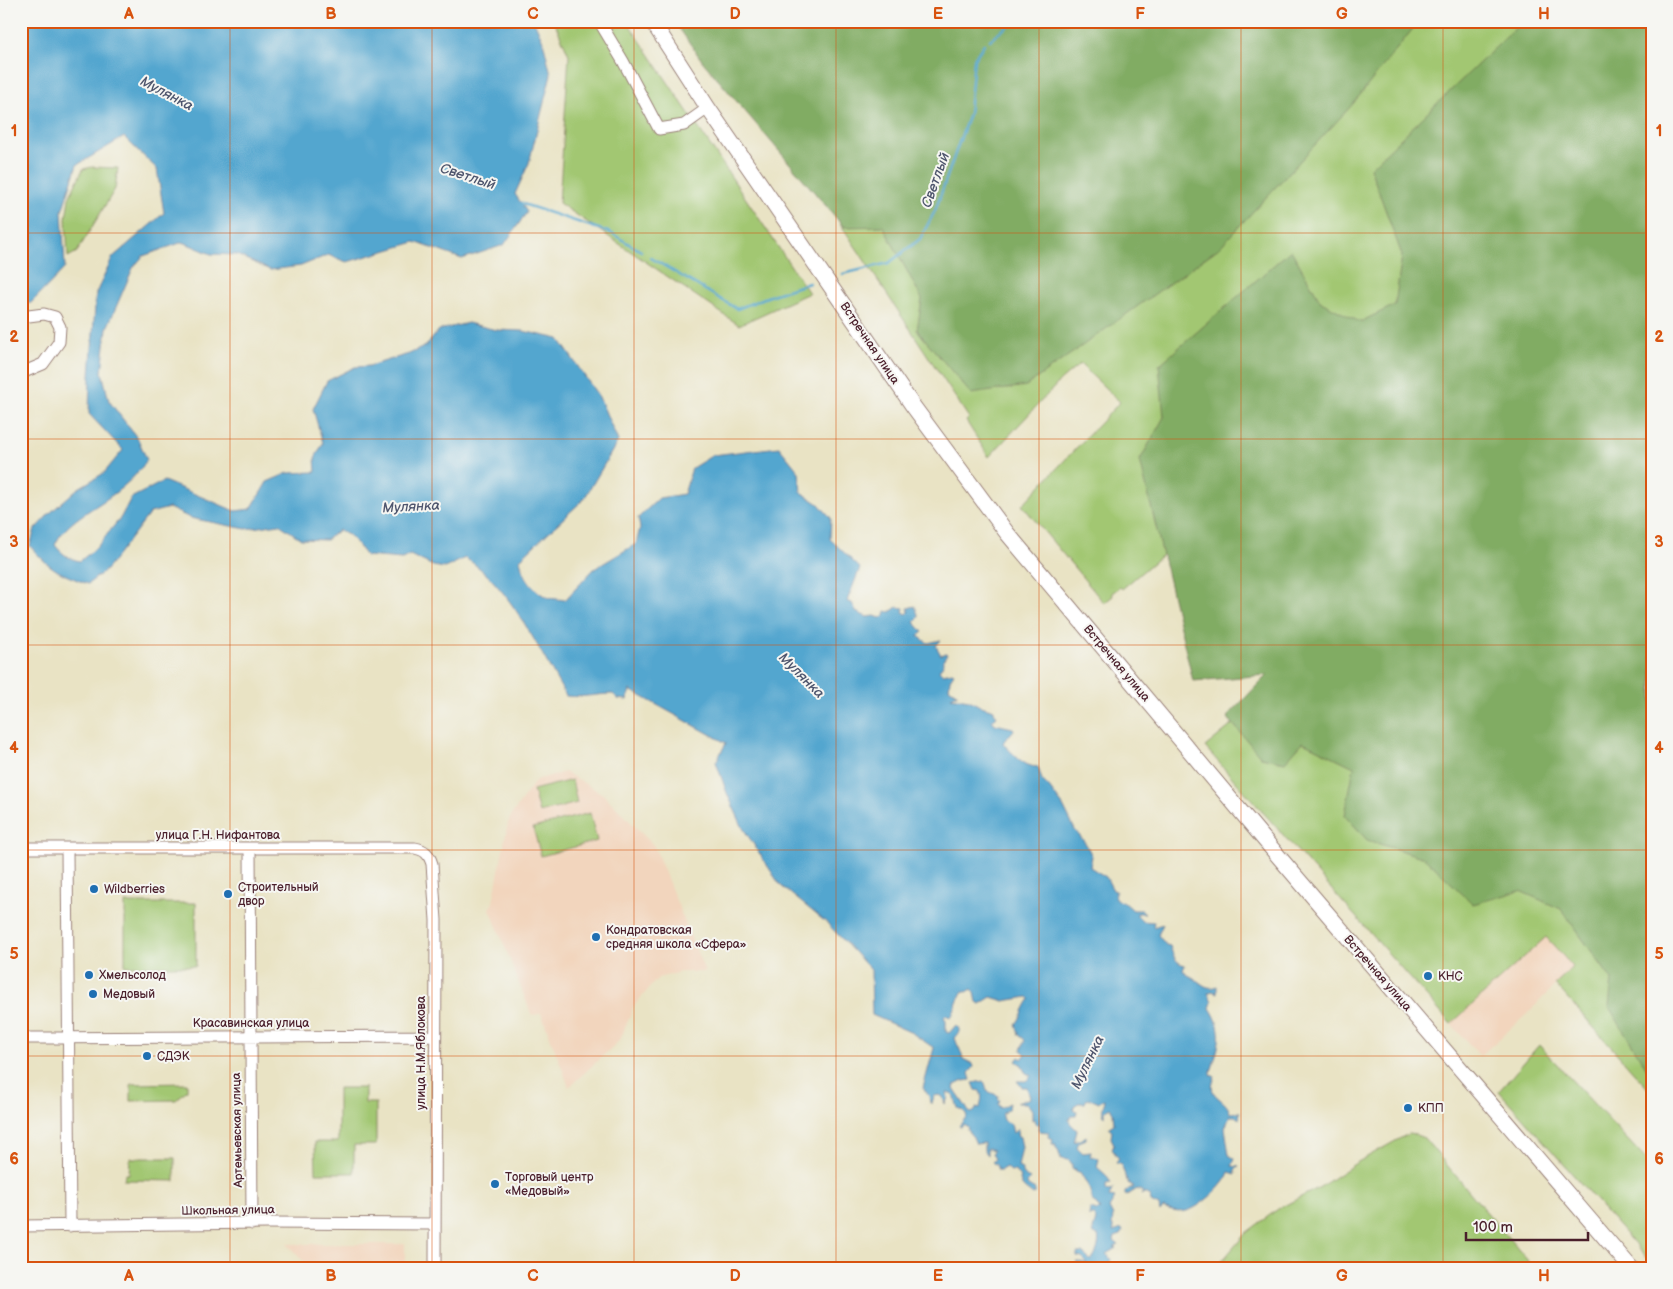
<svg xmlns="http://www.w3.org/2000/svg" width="1673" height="1289" viewBox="0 0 1673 1289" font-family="'Balsamiq Sans',sans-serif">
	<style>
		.built { fill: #f2d5bd }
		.green { fill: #a2c772; stroke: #76734e }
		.forest { fill: #81ac64; stroke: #666648 }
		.water { fill: #53a6cf; stroke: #4e627d }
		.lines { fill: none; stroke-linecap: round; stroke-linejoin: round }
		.stream { stroke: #53a6cf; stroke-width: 2.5 }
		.minor-casing { stroke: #9a8178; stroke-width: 13 }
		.major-casing { stroke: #9a8178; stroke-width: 17 }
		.minor { stroke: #fff; stroke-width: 11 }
		.major { stroke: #fff; stroke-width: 15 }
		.grid { fill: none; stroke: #d8530f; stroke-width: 1; stroke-opacity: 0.55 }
		.poi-dot { fill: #1f6fb2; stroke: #f6f6f2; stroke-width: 2 }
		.labels { text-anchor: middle; stroke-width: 4; stroke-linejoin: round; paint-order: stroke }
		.street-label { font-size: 12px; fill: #4a1f2b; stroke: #f6f6f2 }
		.poi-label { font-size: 12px; fill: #4a1f2b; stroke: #f6f6f2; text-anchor: start }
		.water-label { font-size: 14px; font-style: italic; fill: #4e556d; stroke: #f6f6f2 }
		.neatline { fill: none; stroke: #d8530f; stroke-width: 2 }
		.grid-label { font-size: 16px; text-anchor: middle; font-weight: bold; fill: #d8530f }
	</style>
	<rect width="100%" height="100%" fill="#f6f6f2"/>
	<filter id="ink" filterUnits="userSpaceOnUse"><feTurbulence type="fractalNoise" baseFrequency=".02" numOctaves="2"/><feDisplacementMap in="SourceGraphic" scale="10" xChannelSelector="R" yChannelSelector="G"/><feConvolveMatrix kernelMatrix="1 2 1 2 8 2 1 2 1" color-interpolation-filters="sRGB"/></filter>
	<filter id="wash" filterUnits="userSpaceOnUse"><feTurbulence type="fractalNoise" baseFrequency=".0096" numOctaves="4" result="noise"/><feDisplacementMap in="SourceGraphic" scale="20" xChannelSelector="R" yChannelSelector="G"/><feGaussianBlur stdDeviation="1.12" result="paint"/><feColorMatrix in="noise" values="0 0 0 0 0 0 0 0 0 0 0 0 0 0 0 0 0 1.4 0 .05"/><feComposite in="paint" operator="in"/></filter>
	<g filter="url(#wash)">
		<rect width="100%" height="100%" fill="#e9e3c4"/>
		<path class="built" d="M565,772l38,22 51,52 51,126h-25l-22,6 -24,28 -14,34 -51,47 -28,-74 -9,3 -42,-107 3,-7 15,-79 4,-9 24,-34z
			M1545,937l28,30 -46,47 -47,42 -29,-32z
			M287,1244h118v24h-98v-3z"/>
		<path class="green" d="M554,21h73l182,272 -70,32 -180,-122 10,-148z
			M706,21h946v1072l-97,-109 18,-17 -27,-30 -95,87 -246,-277 84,-69 -62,-178 -105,89 -2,-2 -8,6 1,3 -9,7 -82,-98 98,-103 -40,-38 -19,16 -72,77 -23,-36 3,-3z
			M92,167l26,1 -3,21 -38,63 -9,5 -2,-38 3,-21 14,-29z
			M572,780l5,23 -38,10 -6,-23z
			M590,813l7,28 -56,15 -8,-28z
			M125,903h71v63h-71z
			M1539,1045l113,121v98l-153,-173z
			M187,1083v7l-11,10 -45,1v-17z
			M338,1088h27v15h11v42h-22v28h-38l-1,-31h23z
			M1408,1134l8,1 8,3 110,130h-318l30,-35 32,-24 42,-22 36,-24z
			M130,1158h45v23l-51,-1 1,-6h4z"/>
		<path class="forest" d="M674,21h745l-67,84 -133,143 -193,138 -55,8 -54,-64 5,-31 -39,-73 -39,1 -141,-165z
			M1523,21h129v1056l-43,-70 3,-27 -51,-71 -41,-18 -47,13 -48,-46 -58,-18 -22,-25 9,-48 -51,-25 -18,20 -24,-5 -34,-40 40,-42 -74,6 -53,-221 24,-43 -5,-52 132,-115 30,52 39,20 35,-17 7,-50 -32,-87z"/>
		<path class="water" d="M21,21h513l9,20 8,33 -22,89 -14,31 12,18 -23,33 -42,14 -47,-17 -68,20 -19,-7 -27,11 -31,4 -33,-15 -26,-1 -28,-12 -40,14 -10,12 -26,60 -5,44 7,29 29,38 9,21c-9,14 -22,26 -36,36 -19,14 -46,26 -56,49 7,9 14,14 25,16l17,-14 24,-30 10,-19 33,-17 71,30 16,-2 16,-27 21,-9 28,-1 -1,-14 8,-15 -10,-34 14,-28 28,-14 14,-1 40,-12 17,-8 13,-16 29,-7 28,7 27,1 36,8 40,58 19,44 -34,58 -64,60c2,15 13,33 29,39 4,1 11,1 16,2l29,-31 42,-25 4,-16 -2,-10 21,-20 25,-4 8,-26 21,-13 66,-8 20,25 2,20 18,12 12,14 -1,21 30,29 -13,33 5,2 4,9 11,5 8,-1 5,2 5,-3 1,-4 4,1 7,-5 7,1 -1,4 4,2 2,-2 -1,-4 7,-2 4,11 -5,5 9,10 -5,4 10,7 13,-3 -5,6 5,9 5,-2 1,1 -4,6v5l-4,5 4,4 9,-2 2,1 -4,6 -1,9 9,6 -7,3 18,3 9,5 16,5v2l3,4 -5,4 3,4 18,4 1,2 -10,11 -1,3c11,9 19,23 35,23l4,13 7,7 14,19 12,24 11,14 6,12 -2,11 16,10 7,13 3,1 -2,5 3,4 8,3 8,7h9l3,3h-8v2l5,6 12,1 -1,5 10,-3 -5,11 8,10 4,1c3,9 5,17 15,19l-2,5c3,4 5,5 9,7 9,5 14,14 25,9v7l-5,-2 -4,2 4,9 -2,6c16,24 8,40 1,64v3l4,2c-10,22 11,19 15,36l10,-1 -1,7 -4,-3h-5l-5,12 4,27 6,4 -3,7 7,1 -4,3 1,4 -7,-2c-3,12 -30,37 -43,39 -8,2 -15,0 -23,-3l-3,4 -1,-6 -8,-4 -1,-6 -6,-3 -3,2 2,-3 -6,-3 -11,7 -1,-1v-3l9,-5 -6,-4 -7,-18 -5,-2 3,-4 -7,-10 2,-5 -3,-6 1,-7 -3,-4 5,-3 -1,-12 -3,-4 -5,3v6c-5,-5 -1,-12 0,-17l-2,-1 -4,4 -9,-4 -4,1 -1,3h-7l-5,5 1,3 3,1 -1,4h-5l-2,4 1,3 7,7 -3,12 8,-3 4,-3v3l-7,3 -2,5 6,6 8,-1 -1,5 2,1 3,-1 4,2 -2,8 9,8 5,8 -5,1v6l4,1 3,-3 -4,9 6,1 -6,10 4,8 -1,9 2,4 -1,3 9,-3 1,3 -2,3 -6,2 -1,4 5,4 -5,2 3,1 -10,6 4,6 -6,8h-30l2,-6 10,1 -5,-5 -5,-1v-4h5l8,7c7,-4 10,-18 8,-25l-4,-1 -1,-4 3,-10 -2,-5h-3l-2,2 1,-8 7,2 3,-2 -9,-10v-8l-11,-19h-3l-2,-4v3l-3,-2v-5l-3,-4 -8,-1 -3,-9 -3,-4 1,-2h-4l1,-5 -4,-2 -1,-5 -8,-1 -2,-2 1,-4 -4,-2 -1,-4 -2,1v-10l-5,-7h-10l13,-5 -3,-11h-5l-5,-6h9l5,-5 -6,-4 -3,-7 -6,-4 3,-4 3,2 4,-5 -5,-4 4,-10 -6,-5 -3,-11c6,-7 7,-16 14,-25l-2,-2 -24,4 -13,-4 -11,7 -3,-2 -2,-9 -3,-4 -5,3 -4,-1c-6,9 -7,17 -12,27l-5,-3 -2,2 2,3v12l3,1 7,-8 3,3v5l-4,5c2,8 7,13 8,21l10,5 1,3 -5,6 2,7 -8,1 -8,4 -1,4c5,8 10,14 15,23l3,1 4,-3v-3l4,1c1,-7 3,-10 0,-17l-4,-1 -3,-7 10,-2 2,2 2,8 12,5 -1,2 2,3 -2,2 2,5 10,-5 -1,5 -6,5 -1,5 2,3 7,3 2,9 5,-4 -1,6 3,2 2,10 -4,20 4,2c-1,6 2,7 8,10l-3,4 1,3 7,4v4l-2,1c-7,-6 -13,-8 -13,-17l-5,-7h-4l-5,-4 -5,3h-3l-2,-5 -4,-3 3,-3 -3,-5 1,-4 -6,-2v7l-3,-4v-8l-8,1 -3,-7 -6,-7 1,-3 -5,-3 -2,3 -2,-1 8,-10 -3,-5 -6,-3c-3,-8 -2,-14 -11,-16l1,6 -3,6 -2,-7 -3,-2 -6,1 -2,7h-2l-1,-7 -6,-8 11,-40 -22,-15 -40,-18 -1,-45 -44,-47 -47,-38 -37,-57 -16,-35 -11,-31 10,-19 -96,-53 -3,10 -9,-1 -5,-5c-16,0 -31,4 -47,2 -25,-42 -57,-113 -101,-138l-20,10 -12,-2 -23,-11 -8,4 -36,-3 -16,-20 -11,-6 -13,10 -25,-1 -22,-15 -33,5 -56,-11 -21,-10 -19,5 -43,56 -19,15c-29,-11 -37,-14 -58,-38l5,-17 15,-16 27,-24 27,-16 19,-23 -34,-36 1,-39 6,-82 17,-36 51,-44 -7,-44 -33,-32 -47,28 -15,46 3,57 -34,35 -10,1z"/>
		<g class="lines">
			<path class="stream" d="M990,40l24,-19
				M520,203l91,30 30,18
				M651,258l86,51 35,-14 37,-12
				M843,274l46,-11 31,-24 15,-28 34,-97 5,-55 10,-15"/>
		</g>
	</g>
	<g filter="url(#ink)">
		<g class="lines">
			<defs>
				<path id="minor" d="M599,21l24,40 36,68 25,-4 24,-17
					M21,317l23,-3 11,3 5,10 -1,15 -16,22 -19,8 -3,4
					M21,848h394c10,2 14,6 17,16l4,56 -1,348
					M250,848l2,376
					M67,849l3,377
					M21,1038l413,-2
					M21,1226l246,-3 168,1"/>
				<path id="major" d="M652,21l56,87 205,298 94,127 272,324 352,411"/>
			</defs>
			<use href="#minor" class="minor-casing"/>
			<use href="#major" class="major-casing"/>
			<use href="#minor" class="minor"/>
			<use href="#major" class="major"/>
		</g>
	</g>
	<path class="grid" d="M230,21v1247M432,21v1247M634,21v1247M836,21v1247M1039,21v1247M1241,21v1247M1443,21v1247M21,233h1631M21,439h1631M21,645h1631M21,850h1631M21,1056h1631"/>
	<g class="poi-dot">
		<circle cx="94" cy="889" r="5"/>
		<circle cx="228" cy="894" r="5"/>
		<circle cx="596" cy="937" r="5"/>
		<circle cx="89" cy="975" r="5"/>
		<circle cx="1428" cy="976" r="5"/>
		<circle cx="93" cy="994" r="5"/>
		<circle cx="147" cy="1056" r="5"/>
		<circle cx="1408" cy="1108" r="5"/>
		<circle cx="495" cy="1184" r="5"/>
	</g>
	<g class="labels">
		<g class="street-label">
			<text transform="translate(870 343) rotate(56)" y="4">Встречная улица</text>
			<text transform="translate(1117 663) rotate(50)" y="4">Встречная улица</text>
			<text x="218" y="839">улица Г.Н. Нифантова</text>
			<text transform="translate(1378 973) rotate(49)" y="4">Встречная улица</text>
			<text x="251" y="1027">Красавинская улица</text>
			<text transform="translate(421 1053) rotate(-90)" y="4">улица Н.М.Яблокова</text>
			<text transform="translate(237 1130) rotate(-91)" y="4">Артемьевская улица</text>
			<text transform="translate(228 1210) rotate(-1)" y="4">Школьная улица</text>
		</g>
		<g class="poi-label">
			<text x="238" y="891">Строительный<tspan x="238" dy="14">двор</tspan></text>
			<text x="104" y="893">Wildberries</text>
			<text x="606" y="934">Кондратовская<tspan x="606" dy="14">средняя школа «Сфера»</tspan></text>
			<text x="99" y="979">Хмельсолод</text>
			<text x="1438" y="980">КНС</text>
			<text x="103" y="998">Медовый</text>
			<text x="157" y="1060">СДЭК</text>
			<text x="1418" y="1112">КПП</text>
			<text x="505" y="1181">Торговый центр<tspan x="505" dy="14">«Медовый»</tspan></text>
		</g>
		<g class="water-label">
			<text transform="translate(167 93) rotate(28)" y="5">Мулянка</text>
			<text transform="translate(468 176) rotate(18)" y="5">Светлый</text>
			<text transform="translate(935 180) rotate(-70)" y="5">Светлый</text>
			<text transform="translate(411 506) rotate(-3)" y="5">Мулянка</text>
			<text transform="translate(802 675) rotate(45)" y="5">Мулянка</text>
			<text transform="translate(1087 1062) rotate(-64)" y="5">Мулянка</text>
		</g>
	</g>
	<rect width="1673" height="1289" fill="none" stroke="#f6f6f2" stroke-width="55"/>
	<path d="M1466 1232v8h122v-8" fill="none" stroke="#4a1f2b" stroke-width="2.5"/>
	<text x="1473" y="1232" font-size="15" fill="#4a1f2b" stroke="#f6f6f2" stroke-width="4" paint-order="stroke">100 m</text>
	<rect x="28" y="28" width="1618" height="1234" class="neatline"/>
	<g class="grid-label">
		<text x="129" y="19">A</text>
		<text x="331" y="19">B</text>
		<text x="533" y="19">C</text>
		<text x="735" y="19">D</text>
		<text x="938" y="19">E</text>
		<text x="1140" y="19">F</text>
		<text x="1342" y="19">G</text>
		<text x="1544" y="19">H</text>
		<text x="14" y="136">1</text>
		<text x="1659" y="136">1</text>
		<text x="14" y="342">2</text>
		<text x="1659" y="342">2</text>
		<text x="14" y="547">3</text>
		<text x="1659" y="547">3</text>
		<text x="14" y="753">4</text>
		<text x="1659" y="753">4</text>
		<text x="14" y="959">5</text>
		<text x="1659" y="959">5</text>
		<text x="14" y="1164">6</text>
		<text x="1659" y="1164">6</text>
		<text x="129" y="1281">A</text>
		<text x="331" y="1281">B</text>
		<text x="533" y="1281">C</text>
		<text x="735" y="1281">D</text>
		<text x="938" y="1281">E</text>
		<text x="1140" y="1281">F</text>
		<text x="1342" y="1281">G</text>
		<text x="1544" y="1281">H</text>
	</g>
</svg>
